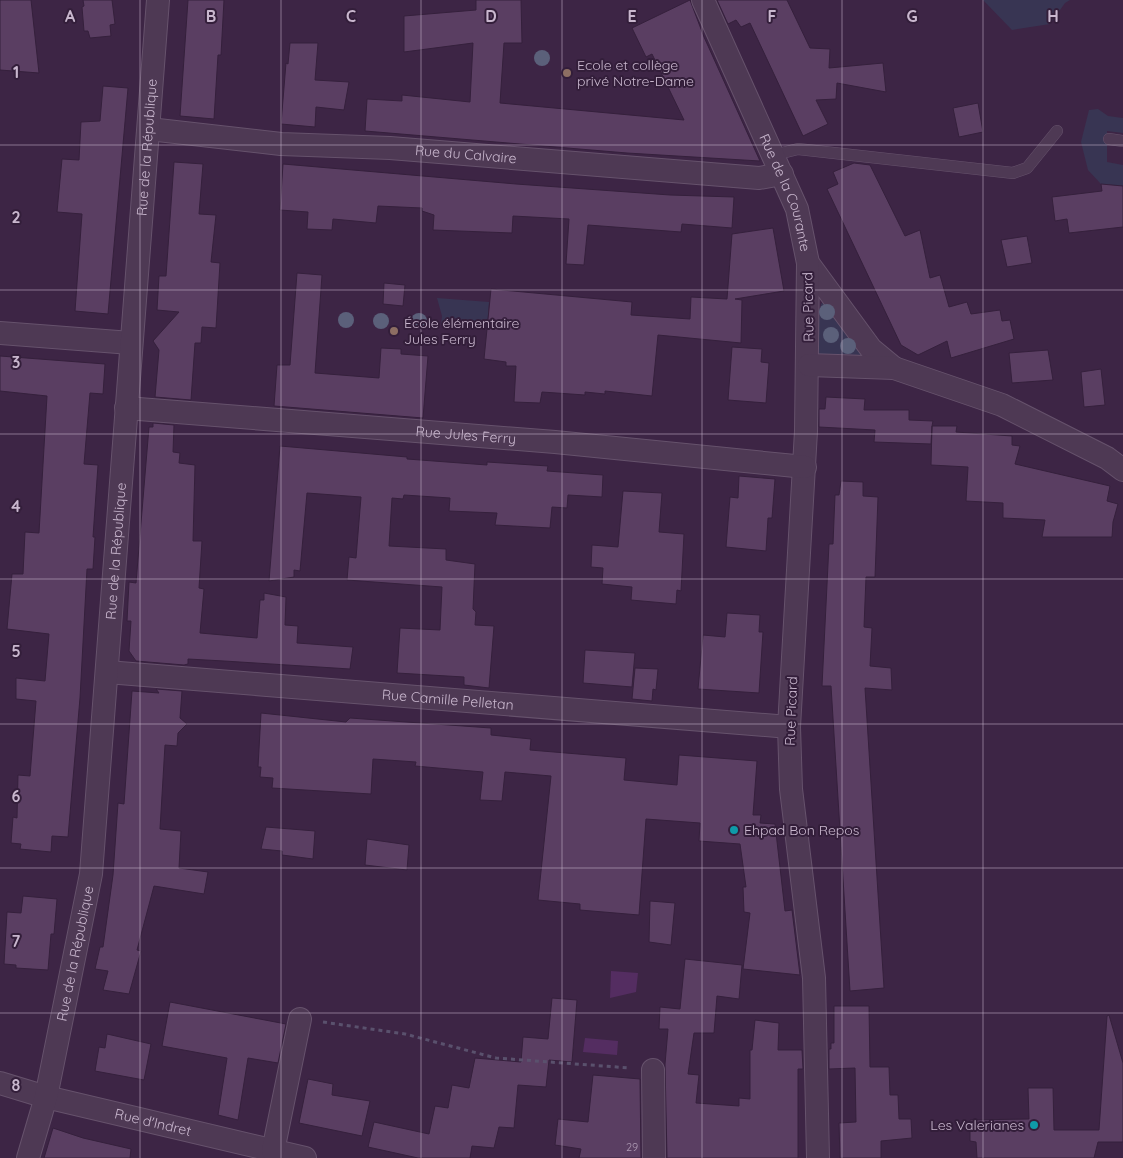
<svg xmlns="http://www.w3.org/2000/svg" width="1123" height="1158" viewBox="0 0 1123 1158" font-family="Quicksand,sans-serif">
	<style>
		.green { fill: #383553 }
		.water { fill: #542d61 }
		.building { fill: #5a3e62; stroke: #35203c }
		.lines { fill: none; stroke-linecap: round; stroke-linejoin: round }
		.lane-casing { stroke: #66526c; stroke-width: 12 }
		.street-casing { stroke: #66526c; stroke-width: 24 }
		.path { stroke: #5a516d; stroke-width: 3; stroke-dasharray: 4 4; stroke-linecap: butt }
		.lane { stroke: #4e3954; stroke-width: 11 }
		.street { stroke: #4e3954; stroke-width: 22 }
		.tree { fill: #5b607a }
		.grid { fill: none; stroke: #c9b7ce; stroke-width: 1; stroke-opacity: 0.55 }
		.education-dot { fill: #8d6e63; stroke: #331e3a; stroke-width: 2 }
		.culture-dot { fill: #0f9aa8; stroke: #331e3a; stroke-width: 2 }
		.labels { text-anchor: middle; stroke-width: 4; stroke-linejoin: round; paint-order: stroke }
		.number-label { font-size: 11px; fill: #ad99b3 }
		.poi-label { font-size: 14px; fill: #c9b7ce; stroke: #331e3a; text-anchor: start }
		.street-label { font-size: 14px; fill: #c9b7ce; stroke: #331e3a }
		.grid-label { font-size: 16px; text-anchor: middle; font-weight: bold; fill: #c9b7ce; stroke: #331e3a; stroke-width: 4; stroke-linejoin: round; paint-order: stroke }
	</style>
	<rect width="100%" height="100%" fill="#3d2545"/>
	<path class="green" d="M983,0h87l-5,3 -15,21 -38,6z
		M1098,109l10,7 15,2v15l-16,-2v31l16,3v21l-22,-2 -13,-14 -7,-28 8,-32z
		M437,298l52,4 -2,26 -17,-2 -14,-8 -15,7 1,-9z
		M824,302l39,53 -43,-1 -5,-5 6,-45z"/>
	<path class="water" d="M611,971l27,2 -2,19 -26,6z
		M585,1038l33,3 -1,14 -34,-3z"/>
	<path class="building" d="M0,0h31l8,73 -39,-3z
		M83,0h29l3,24 -5,1 1,11 -21,2 -2,-7h-4l-2,-24 2,-1z
		M188,0h36l-3,55h-3l-4,64 -34,-3z
		M476,0h45l1,43h-18l-4,60 184,17 -32,-66 -6,3 -14,-29 58,-28 14,37 56,124 -133,-8 -262,-22 2,-32 35,2v-6l68,7 3,-59 -69,9v-36l72,-6z
		M717,0h70l23,48 20,1 -1,19 54,-5 3,29 -49,-9 -1,16 -20,1 12,24 -25,12 -53,-113 -9,4 -5,-7 -8,4z
		M290,43h28l-3,37 34,2 -5,28 -28,-3 -1,20 -34,-3 5,-61 2,1z
		M103,86l25,2 -20,226 -33,-3 7,-97 -25,-2 5,-53 17,1 2,-38 19,-1z
		M978,103l5,29 -24,5 -6,-29z
		M174,162l29,2 -4,50 17,1 -5,47 9,1 -4,65 -14,-1 -1,16h-6l-4,57 -36,-3 4,-47 -6,-9 26,-29 -22,-2 2,-34h7z
		M854,163l16,2 35,71 15,-6 10,48 10,-3 9,32 18,-5 4,12 29,-4 2,11 8,-1 4,19 -63,19 -4,-17 -29,14 -17,-10 -74,-156 11,-5 -5,-12z
		M283,164l233,20 154,11 64,2 -2,31 -50,-4 -1,8 -93,-7 -4,40 -18,-1 3,-45 -56,-3 -1,17 -79,-3 1,-15 -12,-4v-3l-44,-2 -2,17 -43,-4 -1,11 -25,-1 1,-17 -28,-2z
		M1101,184l22,2v41l-54,6 -2,-14 -12,2 -3,-24 50,-6z
		M773,228l11,63 -49,8 7,1 -1,43 -83,-8 -6,61 -47,-5v3l-20,-2v3l-43,-3 -2,11 -26,-1 2,-36h-10v-4l-22,-3 7,-70 141,13 -1,13 59,4 1,-22 36,2 5,-65z
		M1027,236l5,27 -25,4 -6,-27z
		M297,273l25,2 -7,98 64,5 2,-30 20,1v5l27,2 -5,62 -149,-12 3,-41h13z
		M384,283l21,2 -2,21 -20,-2z
		M732,347l30,2 -1,13 8,1 -3,40 -38,-3z
		M1048,350l5,30 -41,3 -3,-30z
		M0,356l105,8 -2,30 -13,-1 -6,71 14,1 -5,72h2l-2,32h-6l-7,129 -12,139 -16,-1 -1,16 -31,-3 1,-5 -10,-1 2,-26 4,1 1,-43 12,1 6,-75 -20,-2v-21l29,3 4,-47 -42,-5 5,-55h11l2,-42 14,1 8,-137 -47,-5z
		M1101,369l4,36 -21,2 -3,-35z
		M826,397l39,2 -1,11h45v10l24,1 -1,5h25l-1,6 56,4v9l8,1 -5,18 95,22 -3,15 11,3 -5,18 -1,15h-70l3,-17 -42,-2v-15l-37,-2 2,-34 -37,-2 1,-39 -1,18 -57,-2 1,-12 -56,-3v-18h6z
		M153,423l21,2 -1,27 7,1 -1,10 16,2 -2,76h9l-3,47 5,1 -4,44 57,5 3,-38h4v-7l22,4 -1,28 13,1 -1,17 56,4 -3,22 -126,-8 -36,-2v5l-4,1 -48,-4 -7,-10 2,-30h-4l2,-39 7,1 13,-156h4z
		M280,446l127,11v2l80,6v-3l61,4 -1,5 56,4 -1,22 -34,-2 -1,13 -15,-1 -2,21 -55,-3 2,-12 -48,-2 1,-13 -46,-3 -1,4 -11,-1 -3,48 57,3v11l29,4 -2,45 3,3 -1,13 19,1 -5,62 -25,-3v-8l-67,-4 3,-45 40,2 2,-43 -95,-7 2,-23 7,1 5,-61 -54,-4 -7,78 -6,-1v7l-25,4z
		M739,476l36,3 -3,39h-4l-2,33 -40,-4 4,-50 8,1z
		M841,481l22,1v14l15,1 -3,80h-9l-2,50 8,1 -2,38 21,2 1,22 -27,-2 19,300 -34,3 -19,-305h-9l7,-142h4l2,-49h4z
		M623,491l39,2 -3,39 25,2 -3,57 -4,-1 -1,14 -45,-4 1,-13 -30,-3 1,-16 -12,-1 1,-22 26,2z
		M727,613l33,2 -1,17h4l-4,61 -61,-4 5,-54 22,2z
		M585,650l50,3 -3,34 -49,-4z
		M635,668l23,1 -2,21 -3,-1 -1,12 -20,-2z
		M156,689l26,2 -2,27 7,6 -9,9 -1,13 -12,-1 -5,84 21,2 -2,37 29,4 -4,22 -50,-8 -17,64 4,1 -12,43 -26,-4 5,-19 -13,-2 5,-22h3l10,-72 5,-72 6,1 8,-113 27,2z
		M261,713l85,9 4,-4 141,10v7l40,4 -1,11 96,8 -2,22 53,5 2,-30 78,6 -4,54h8l-1,8 15,1 10,87 7,-1 8,65 -57,-6 7,-56 -6,-1 -1,-25h3l-6,-43 -41,-3 1,-18 -54,-4 -7,96 -59,-5v-6l-42,-4 13,-124 -46,-4 -3,29 -22,-1 3,-28 -68,-6 1,-4 -43,-3 -2,35 -99,-6 1,-10 -13,-1 1,-10h-3z
		M266,827l49,4 -2,28 -31,-4v-4l-21,-2z
		M367,839l42,6 -2,25 -42,-5z
		M23,896l34,3 -3,35h-3l-3,36 -32,-2v-3l-12,-1 3,-52 14,1z
		M650,901l25,2 -4,42 -22,-3z
		M685,959l57,6 -3,34 -22,-3 -3,37h-20l-6,41 11,1 -3,28 43,3v-8l11,1v-49h2l3,-30 24,3 -1,27h24l1,19h-5v89h-131l-2,-94 3,-35h-9l1,-22 20,2z
		M552,998l25,2 -5,62 -23,-2 -3,27 -28,-2 -4,43 -15,-1 -5,21 -22,-2 -2,12h-52l-50,-11 6,-25 55,12 6,-28 13,2 4,-23 17,3 6,-30 46,4 2,-25 25,2z
		M170,1002l116,22 -8,39 -30,-5 -10,62 -20,-5 9,-57 -65,-12z
		M834,1006h35l1,61h19l1,28h8l1,24h12l1,19 -31,3v17h-41l-1,-35 17,-1 -1,-54 -26,1v-20h2v-6h3z
		M1109,1015l14,48v79h-25l-4,16h-117l-1,-16 -6,-1v-21l59,-1 -1,-31h25l1,42h45l8,-114z
		M107,1034l44,10 -7,36 -49,-9 4,-24 6,1z
		M593,1075l47,4 1,79h-62l2,-9 -26,-4 3,-26 30,3z
		M308,1079l25,5 -1,11 38,6 -8,35 -63,-13z
		M53,1128l30,10 48,11 -1,9h-86z"/>
	<g class="lines">
		<defs>
			<path id="lane" d="M1109,139l14,2
				M774,155l24,-6 215,24 14,-5 30,-37"/>
			<g id="street">
				<path id="s1" d="M703,0l94,209 11,54 63,86 23,19"/>
				<path id="s2" d="M149,129l132,15 109,4 369,30 23,-4"/>
				<path d="M808,263l-2,168 -17,296 2,62 23,189 4,180"/>
				<path d="M0,333l131,10"/>
				<path d="M809,365l85,3 108,37 105,53 16,12"/>
				<path id="s3" d="M126,408l429,34 250,25"/>
				<path id="s4" d="M107,672l682,55"/>
				<path d="M653,1070l1,88"/>
				<path id="s5" d="M0,1083l46,14 259,61"/>
				<path d="M273,1151l27,-132"/>
				<path id="s6" d="M28,1158l18,-61 45,-223 67,-874"/>
			</g>
		</defs>
		<use href="#lane" class="lane-casing"/>
		<use href="#street" class="street-casing"/>
		<path class="path" d="M323,1022l82,12 91,24 134,10"/>
		<use href="#lane" class="lane"/>
		<use href="#street" class="street"/>
	</g>
	<g class="tree">
		<circle cx="542" cy="58" r="8"/>
		<circle cx="827" cy="312" r="8"/>
		<circle cx="346" cy="320" r="8"/>
		<circle cx="381" cy="321" r="8"/>
		<circle cx="419" cy="321" r="8"/>
		<circle cx="831" cy="335" r="8"/>
		<circle cx="848" cy="346" r="8"/>
	</g>
	<path class="grid" d="M140,0v1158M281,0v1158M421,0v1158M562,0v1158M702,0v1158M842,0v1158M983,0v1158M0,145h1123M0,290h1123M0,434h1123M0,579h1123M0,724h1123M0,868h1123M0,1013h1123"/>
	<g class="education-dot">
		<circle cx="567" cy="73" r="5"/>
		<circle cx="394" cy="331" r="5"/>
	</g>
	<g class="culture-dot">
		<circle cx="734" cy="830" r="5"/>
		<circle cx="1034" cy="1125" r="5"/>
	</g>
	<g class="labels">
		<g class="number-label">
			<text x="632" y="1151">29</text>
		</g>
		<g class="poi-label">
			<text x="577" y="70">Ecole et collège<tspan x="577" dy="16">privé Notre-Dame</tspan></text>
			<text x="404" y="328">École élémentaire<tspan x="404" dy="16">Jules Ferry</tspan></text>
			<text x="744" y="835">Ehpad Bon Repos</text>
			<text x="1024" y="1130" text-anchor="end">Les Valerianes</text>
		</g>
		<g class="street-label">
			<text dy="5" stroke="none"><textPath href="#s6" startOffset="1020">Rue de la République</textPath></text>
			<text dy="5" stroke="none"><textPath href="#s2" startOffset="318">Rue du Calvaire</textPath></text>
			<text dy="5" stroke="none"><textPath href="#s1" startOffset="210">Rue de la Courante</textPath></text>
			<text transform="translate(808 307) rotate(-91)" y="5">Rue Picard</text>
			<text dy="5" stroke="none"><textPath href="#s3" startOffset="341">Rue Jules Ferry</textPath></text>
			<text dy="5" stroke="none"><textPath href="#s6" startOffset="615">Rue de la République</textPath></text>
			<text dy="5" stroke="none"><textPath href="#s4" startOffset="342">Rue Camille Pelletan</textPath></text>
			<text transform="translate(791 711) rotate(-88)" y="5">Rue Picard</text>
			<text dy="5" stroke="none"><textPath href="#s6" startOffset="210">Rue de la République</textPath></text>
			<text dy="5" stroke="none"><textPath href="#s5" startOffset="158">Rue d'Indret</textPath></text>
		</g>
	</g>
	<g class="grid-label">
		<text x="70" y="22">A</text>
		<text x="211" y="22">B</text>
		<text x="351" y="22">C</text>
		<text x="491" y="22">D</text>
		<text x="632" y="22">E</text>
		<text x="772" y="22">F</text>
		<text x="912" y="22">G</text>
		<text x="1053" y="22">H</text>
		<text x="16" y="78">1</text>
		<text x="16" y="223">2</text>
		<text x="16" y="368">3</text>
		<text x="16" y="512">4</text>
		<text x="16" y="657">5</text>
		<text x="16" y="802">6</text>
		<text x="16" y="947">7</text>
		<text x="16" y="1091">8</text>
	</g>
</svg>
